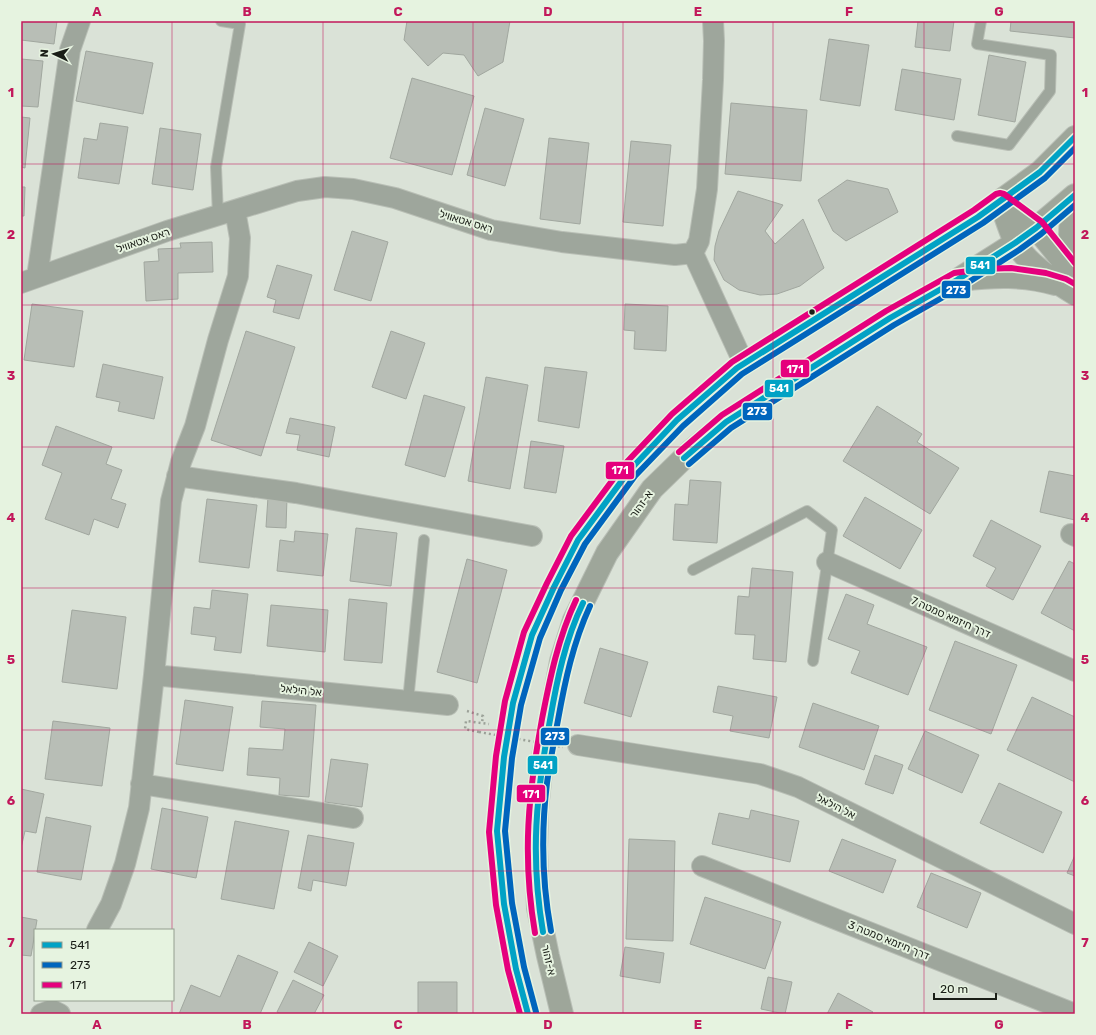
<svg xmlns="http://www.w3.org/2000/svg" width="1096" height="1035" viewBox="0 0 1096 1035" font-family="Rubik,Heebo,sans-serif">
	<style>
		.building { fill: #b8beb6; stroke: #a1a79f }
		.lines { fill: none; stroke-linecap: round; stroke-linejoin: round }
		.lane-casing { stroke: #b8beb5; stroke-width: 12 }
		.street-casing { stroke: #b8beb5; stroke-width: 22 }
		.secondary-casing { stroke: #b8beb5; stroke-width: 24 }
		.path { stroke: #9ba198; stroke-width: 2.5; stroke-dasharray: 2 3; stroke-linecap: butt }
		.lane { stroke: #9ea69c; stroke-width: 10 }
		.street { stroke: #9ea69c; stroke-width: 20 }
		.secondary { stroke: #9ea69a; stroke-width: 22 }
		.path-bridge { stroke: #9ba198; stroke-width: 2.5; stroke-dasharray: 2 3; stroke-linecap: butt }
		.bus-1-casing { stroke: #e6f3e0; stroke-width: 9 }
		.bus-2-casing { stroke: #e6f3e0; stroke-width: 9 }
		.bus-3-casing { stroke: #e6f3e0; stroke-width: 9 }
		.bus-1 { stroke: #01a2c5; stroke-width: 6 }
		.bus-2 { stroke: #0065bd; stroke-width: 6 }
		.bus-3 { stroke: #e5007d; stroke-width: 6 }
		.grid { fill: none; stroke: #c2185b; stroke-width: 1; stroke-opacity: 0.55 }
		.bus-dot { fill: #1a1e17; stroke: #e6f3e0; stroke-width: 1.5 }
		.labels { text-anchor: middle; stroke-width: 4; stroke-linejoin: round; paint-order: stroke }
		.street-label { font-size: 11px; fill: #1a1e17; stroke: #e6f3e0 }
		.line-badge { stroke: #e6f3e0; stroke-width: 1.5 }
		.badge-label { font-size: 11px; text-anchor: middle; font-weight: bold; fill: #fff }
		.neatline { fill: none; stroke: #c2185b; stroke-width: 1.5 }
		.grid-label { font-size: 13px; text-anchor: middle; font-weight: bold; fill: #c2185b }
	</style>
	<rect width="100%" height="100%" fill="#dae2d7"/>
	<path class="building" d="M21,21h36l-3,23 -33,-4z
		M407,21h103l-7,41 -25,14 -14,-21 -21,-2 -15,13 -24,-26z
		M918,21h36l-4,30 -35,-4z
		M1011,21h64v17l-65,-7z
		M829,39l40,6 -9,61 -40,-6z
		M86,51l67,12 -10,51 -67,-13z
		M989,55l37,7 -11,60 -37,-7z
		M21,59l22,2 -5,46 -17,-1z
		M902,69l59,10 -7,41 -59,-10z
		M412,78l62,18 -22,79 -62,-17z
		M731,103l76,7 -6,71 -76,-7z
		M485,108l39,11 -19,67 -38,-11z
		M21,117l9,1 -5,50 -4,-1z
		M100,123l28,4 -9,57 -41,-6 6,-40 13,2z
		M160,128l41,6 -8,56 -41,-6z
		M549,138l40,5 -9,81 -40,-5z
		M631,141l40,4 -8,81 -40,-4z
		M847,180l41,9 10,23 -52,29 -13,-10 -15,-31z
		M21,187h4l-1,29h-3z
		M738,191l45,14 -18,26 10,13 28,-25 21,49 -24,18 -23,8 -17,1 -21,-5 -15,-10 -10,-20 1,-14 4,-15z
		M352,231l36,11 -17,59 -37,-11z
		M212,242l1,30 -35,1v26l-32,2 -2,-39 15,-1 -1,-12 23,-1 -1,-5z
		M277,265l35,10 -13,44 -26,-7 3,-12 -9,-3z
		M32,304l51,7 -9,56 -50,-7z
		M625,304l43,2 -2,45 -32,-2 1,-18 -11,-1z
		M246,331l49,16 -34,109 -50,-16z
		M391,331l34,12 -19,56 -34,-12z
		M103,364l60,13 -9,42 -36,-8 2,-9 -24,-5z
		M545,367l42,5 -8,56 -41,-7z
		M486,377l42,8 -18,104 -42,-8z
		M424,395l41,12 -20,70 -40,-12z
		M877,406l45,28 -5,8 42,26 -29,46 -87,-53z
		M290,418l45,9 -6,30 -32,-7 3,-15 -14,-2z
		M56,426l56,21 -6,17 16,6 -11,29 15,5 -8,24 -24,-9 -5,16 -44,-16 17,-46 -20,-8z
		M531,441l33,5 -8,47 -32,-5z
		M1049,471l26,5v44l-35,-8z
		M690,480l31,2 -4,61 -44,-3 2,-36 13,1z
		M268,497l19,1 -1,30 -20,-1z
		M865,497l57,33 -22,39 -57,-33z
		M207,499l50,6 -8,63 -50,-6z
		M991,520l50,26 -28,54 -27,-14 10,-18 -23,-12z
		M356,528l41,5 -6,53 -41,-5z
		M295,531l33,3 -5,42 -46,-5 3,-31 14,2z
		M467,559l40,11 -30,113 -40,-11z
		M1069,561l6,3v67l-34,-18z
		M752,568l41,4 -7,90 -33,-3 2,-24 -20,-1 3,-38 11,1z
		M212,590l36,4 -7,59 -27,-3 2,-13 -25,-3 3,-27 16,2z
		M846,594l28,11 -7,19 60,23 -19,48 -57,-22 9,-22 -32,-12z
		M349,599l38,4 -5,60 -38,-3z
		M271,605l57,5 -3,42 -58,-6z
		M72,610l54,7 -9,72 -55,-7z
		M955,641l62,24 -26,69 -62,-24z
		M600,648l48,14 -17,55 -47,-14z
		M718,686l59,11 -8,41 -39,-7 3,-15 -20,-4z
		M1032,697l43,20v65l-68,-32z
		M185,700l48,7 -10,64 -47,-7z
		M262,701l54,4 -7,92 -30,-2 1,-17 -33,-3 2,-27 34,2 2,-21 -25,-2z
		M813,703l66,23 -15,44 -65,-23z
		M53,721l57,7 -8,58 -57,-7z
		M925,731l54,24 -17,38 -54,-24z
		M875,755l28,10 -10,29 -28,-10z
		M331,759l37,5 -6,43 -37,-5z
		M999,783l63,29 -19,41 -63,-30z
		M21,789l23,5 -8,39 -11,-2 -4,17z
		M162,808l46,9 -12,61 -45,-9z
		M751,810l48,11 -9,41 -78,-18 7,-31 30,6z
		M46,817l45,9 -10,54 -44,-8z
		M235,821l54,10 -15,78 -53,-10z
		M308,835l46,8 -8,43 -33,-6 -2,11 -13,-3z
		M629,839l46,2 -2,100 -47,-2z
		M842,839l54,21 -13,33 -54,-22z
		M1075,855v21l-8,-3z
		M931,873l50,20 -14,35 -50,-21z
		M705,897l76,25 -16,47 -75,-25z
		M21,917l16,3 -6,36 -10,-1z
		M309,942l29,14 -15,30 -29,-14z
		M625,947l39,6 -4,30 -40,-7z
		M238,955l40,17 -18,42h-81l12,-29 29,12z
		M768,977l24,5 -7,32 -24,-5z
		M293,980l31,15 -10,19h-33l-4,-2z
		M418,982h39v32h-39z
		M838,993l35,19 -2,2h-44z"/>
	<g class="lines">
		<defs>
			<path id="lane" d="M957,136l52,9 41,-54 1,-36 -74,-11 4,-23
				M218,216l-2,-49 24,-143 -19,-3
				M693,570l114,-59 25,19 -19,131
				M408,701l16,-161"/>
			<path id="street" d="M693,253l51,111
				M37,277l33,-227 10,-29
				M21,283l146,-52 130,-40 28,-4 28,2 42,9 96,32 71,12 113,13 18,-2 6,-12 8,-52 6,-109 1,-39 -1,-20
				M177,476l119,17 236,43
				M1071,534l4,2
				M827,562l248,109
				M154,675l294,30
				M578,745l182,29 38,13 277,137
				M141,784l212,34
				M702,866l373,148
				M97,930l14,-26 14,-40 14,-56 15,-133 17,-174 10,-39 14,-36 23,-86 20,-64 2,-38 -5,-28
				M41,1014l11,-4 8,4"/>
			<path id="secondary" d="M1000,201c5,14 9,28 15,41 11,21 40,40 60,52
				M1000,201l36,27 39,48
				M1075,275c-5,-24 -8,-48 0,-72
				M962,280c32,-4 62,-5 93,4
				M528,1014l-12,-45 -12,-65 -7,-73 7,-74 9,-54 19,-68 22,-48 24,-47 51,-69 48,-51 60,-52 241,-151 62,-45 35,-35
				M562,1014l-14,-58 -10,-48 -2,-59 1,-40 5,-47 19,-101 13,-41 33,-67 45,-64 39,-38 35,-29 164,-104 67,-38 58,-37 21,-15 39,-33"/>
		</defs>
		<use href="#lane" class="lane-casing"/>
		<use href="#street" class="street-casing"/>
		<use href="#secondary" class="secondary-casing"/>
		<path class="path" d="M467,711l16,5 -1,7
			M479,732l-14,-3 1,-8 23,3"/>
		<use href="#lane" class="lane"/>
		<use href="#street" class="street"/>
		<use href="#secondary" class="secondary"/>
		<path class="path-bridge" d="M479,732l84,15"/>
		<defs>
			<path id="bus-1" d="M684,458l42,-36 164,-104 67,-38 58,-37 21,-15 39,-33
				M543,932c-13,-76 -7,-137 7,-212 7,-40 15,-80 33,-117
				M528,1014l-12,-45 -12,-65 -7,-73 7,-74 9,-54 19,-68 22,-48 24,-47 51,-69 48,-51 60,-52 241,-151 62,-45 35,-35"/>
			<path id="bus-2" d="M689,464l42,-36 163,-103 67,-38 58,-37 22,-16 34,-29
				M551,931c-9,-49 -10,-99 -4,-148 3,-21 7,-42 11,-63 7,-39 15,-77 32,-114
				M536,1012l-12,-45 -12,-64 -7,-72 7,-73 9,-53 19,-67 21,-48 24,-46 50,-68 48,-50 59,-52 241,-151 62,-45 30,-30"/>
			<path id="bus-3" d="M679,452l43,-37 164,-104 68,-38 30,-4 27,-1 35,5 20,6 9,5
				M535,933c-13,-77 -7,-138 7,-214 8,-41 16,-81 34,-119
				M520,1014l-12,-44 -12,-65 -7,-73 7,-76 9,-55 19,-69 23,-49 24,-47 52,-70 49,-52 60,-52 242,-152 22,-16 4,-1 4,1 38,28 33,41"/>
		</defs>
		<use href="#bus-1" class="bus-1-casing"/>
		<use href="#bus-2" class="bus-2-casing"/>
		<use href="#bus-3" class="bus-3-casing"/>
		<use href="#bus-1" class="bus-1"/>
		<use href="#bus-2" class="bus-2"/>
		<use href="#bus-3" class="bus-3"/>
	</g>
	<path class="grid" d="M172,21v909M323,21v993M473,21v993M623,21v993M773,21v993M924,21v993M21,164h1054M21,305h1054M21,447h1054M21,588h1054M21,730h1054M21,871h1054M172,1000v14"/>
	<circle class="bus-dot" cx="812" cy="312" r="3.5"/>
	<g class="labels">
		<g class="street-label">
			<text transform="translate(466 221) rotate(17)" y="4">ראס אטאוויל</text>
			<text transform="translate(143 240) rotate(-19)" y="4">ראס אטאוויל</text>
			<text transform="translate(641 504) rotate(-54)" y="4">א-זהור</text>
			<text transform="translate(951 617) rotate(24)" y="4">דרך חיזמא סמטה 7</text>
			<text transform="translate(301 690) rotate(6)" y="4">אל הילאל</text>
			<text transform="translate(836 806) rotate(27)" y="4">אל הילאל</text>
			<text transform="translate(889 940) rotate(22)" y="4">דרך חיזמא סמטה 3</text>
			<text transform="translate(549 960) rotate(77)" y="4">א-זהור</text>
		</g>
	</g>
	<g class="line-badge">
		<rect x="965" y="256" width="31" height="19" rx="4" fill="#01a2c5"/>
		<rect x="941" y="280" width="30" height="19" rx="4" fill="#0065bd"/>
		<rect x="780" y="359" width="30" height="19" rx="4" fill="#e5007d"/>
		<rect x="764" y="379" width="30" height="19" rx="4" fill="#01a2c5"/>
		<rect x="742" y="402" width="31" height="19" rx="4" fill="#0065bd"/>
		<rect x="605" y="461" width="30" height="19" rx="4" fill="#e5007d"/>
		<rect x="540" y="727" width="30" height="19" rx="4" fill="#0065bd"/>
		<rect x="527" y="755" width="31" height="20" rx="4" fill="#01a2c5"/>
		<rect x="516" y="784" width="30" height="19" rx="4" fill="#e5007d"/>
	</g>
	<g class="badge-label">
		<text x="980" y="269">541</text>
		<text x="956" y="294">273</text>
		<text x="795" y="373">171</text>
		<text x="779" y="392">541</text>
		<text x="757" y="415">273</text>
		<text x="620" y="474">171</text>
		<text x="555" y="740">273</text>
		<text x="543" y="769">541</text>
		<text x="531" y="798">171</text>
	</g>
	<rect width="1096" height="1035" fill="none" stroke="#e6f3e0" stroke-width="44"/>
	<rect x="34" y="929" width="140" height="72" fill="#e6f3e0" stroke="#949e90"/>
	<rect x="42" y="942" width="20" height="6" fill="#01a2c5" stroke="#949e90"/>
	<text x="70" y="949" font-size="12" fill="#1a1e17">541</text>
	<rect x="42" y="962" width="20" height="6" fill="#0065bd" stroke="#949e90"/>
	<text x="70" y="969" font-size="12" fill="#1a1e17">273</text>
	<rect x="42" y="982" width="20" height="6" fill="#e5007d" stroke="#949e90"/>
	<text x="70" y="989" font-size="12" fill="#1a1e17">171</text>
	<g transform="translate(54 54) rotate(274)" stroke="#e6f3e0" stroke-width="3" paint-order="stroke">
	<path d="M0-3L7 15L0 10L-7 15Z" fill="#1a1e17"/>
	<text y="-6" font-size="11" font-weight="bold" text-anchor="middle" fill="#1a1e17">N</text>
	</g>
	<path d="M934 993v6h62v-6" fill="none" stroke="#1a1e17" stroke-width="2"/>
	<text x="940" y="993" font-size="12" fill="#1a1e17" stroke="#e6f3e0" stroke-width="3" paint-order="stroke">20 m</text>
	<rect x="22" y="22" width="1052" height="991" class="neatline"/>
	<g class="grid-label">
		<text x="97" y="16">A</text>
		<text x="247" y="16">B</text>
		<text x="398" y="16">C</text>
		<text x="548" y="16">D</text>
		<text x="698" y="16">E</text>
		<text x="849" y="16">F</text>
		<text x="999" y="16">G</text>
		<text x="11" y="97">1</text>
		<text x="1085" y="97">1</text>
		<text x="11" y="239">2</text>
		<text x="1085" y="239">2</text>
		<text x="11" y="380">3</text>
		<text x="1085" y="380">3</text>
		<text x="11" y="522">4</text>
		<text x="1085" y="522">4</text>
		<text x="11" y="664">5</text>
		<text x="1085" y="664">5</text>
		<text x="11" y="805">6</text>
		<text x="1085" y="805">6</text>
		<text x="11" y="947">7</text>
		<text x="1085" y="947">7</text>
		<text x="97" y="1029">A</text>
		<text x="247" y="1029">B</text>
		<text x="398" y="1029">C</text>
		<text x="548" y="1029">D</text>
		<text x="698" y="1029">E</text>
		<text x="849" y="1029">F</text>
		<text x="999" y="1029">G</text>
	</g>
</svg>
